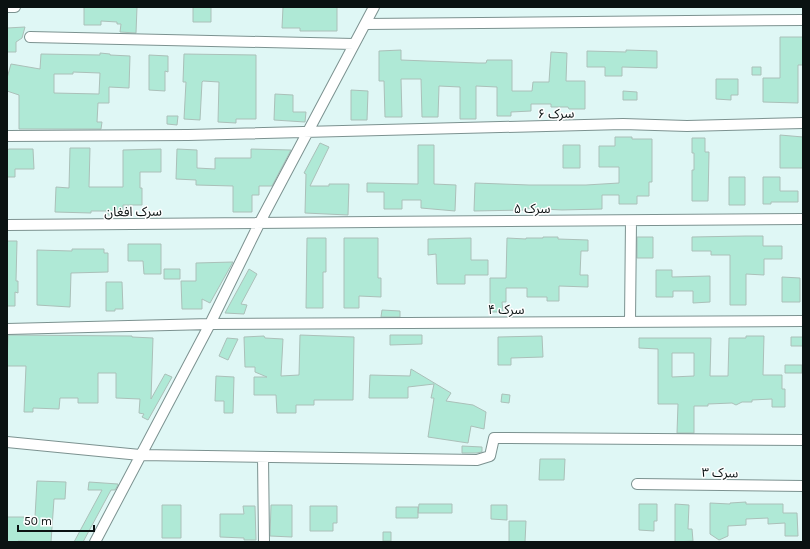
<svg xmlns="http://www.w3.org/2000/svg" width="810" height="549" viewBox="0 0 810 549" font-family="Karla,'Noto Sans Arabic',sans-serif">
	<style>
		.building { fill: #afe9d6; stroke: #abc0b9; fill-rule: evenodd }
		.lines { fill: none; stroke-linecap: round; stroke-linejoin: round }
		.minor-casing { stroke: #7c9290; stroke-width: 12 }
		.minor { stroke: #fff; stroke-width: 10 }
		.labels { text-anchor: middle; stroke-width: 3; stroke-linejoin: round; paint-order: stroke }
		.street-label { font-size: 13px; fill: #0a1212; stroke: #fefefe }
	</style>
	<rect width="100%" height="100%" fill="#dff7f5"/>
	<path class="building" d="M84,7h53l-1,26 -16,-1 1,-8h-4v-2l-16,-1v4h-17z
		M193,7h18v15h-18z
		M283,7h54v24h-37v-3h-18z
		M25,27l-3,11 -6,4v10h-9v-24z
		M780,37h23v28h-5v38l-35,-1v-24h17z
		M401,50v10l77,3h8l1,-3h25v31h20l1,-9h16l2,-30 16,1 -1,28h19v28h-16l-1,-2h-17v-3h-20v7l-20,1v4h-14v-29l-21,-1v33h-16v-32l-21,-1 -1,31h-16l-1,-38h-20l1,38h-17l-1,-36h-5v-30z
		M626,50l31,1v17l-35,-1v9h-17v-9h-18v-16l39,1z
		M100,53l10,1v1l20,1 -1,32 -20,-1v16h-11l-1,19h5l-1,7h-82v-34l-12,-4v-13l4,-14 29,5 1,-15 59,1zM73,72l27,1 -1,21 -45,-1v-19h19z
		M184,54l72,1v64h-20v4l-18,-1 1,-40 -16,-1 -1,1 -2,38 -16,-1 2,-37h-3z
		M149,55l19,1v16l-3,-1v20l-16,-1z
		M752,67h9v8h-9z
		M716,79h22v16h-7v5l-15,-1z
		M351,90l17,1 -1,29h-16z
		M623,91l14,1v8h-14z
		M275,94l18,1v17h13l-1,10 -31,-2z
		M167,116h11l-1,9 -10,-1z
		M780,135l23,2v31h-23z
		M615,137h17v2h20v43h-3v14h-12v8h-18v-9h-17v14l-40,1 -37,-2v2l-51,1 1,-28 54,2h57l33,-2v-16h-20v-21h16z
		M692,138h13v14h4l-1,49h-16v-31h2v-17h-2z
		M320,143l9,4 -19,39h19v-2h20l-1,31 -43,-2 1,-39 -2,-1z
		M418,145h16v39l22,1 -1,26 -34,-3v-8h-19v9h-18v-17h-17v-9l51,1z
		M563,145h17v23h-17z
		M70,148h20l-1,39h34v-37l38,-1v23h-21v16h2v17h-19v10h-15v-4h-17v2l-36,-1 1,-25 13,1z
		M9,149h24l1,20h-19v8h-8v-27z
		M177,149l20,1v18l18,1v-11h36v-9l40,1 -19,36h-13v9h-7v17h-19v-26l-37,-1v-5l-20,-1z
		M729,177h16v28h-16z
		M763,177h17v14h18v11h-27v2h-8z
		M746,236h17v10h19v13h-18v16l-18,-1v31h-16v-50h-19v-4h-19v-14z
		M543,237h15v2l30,1v11h-7l-1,24h8v12l-29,-1v15h-12v-4h-20v-9h-21v14h-4l1,10h-13v-34h16l1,-40 19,1v-1h17z
		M637,237h16v21h-16z
		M307,238h19v34h-3v36h-17z
		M344,238h34v40h3v19l-22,-1v12h-15z
		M471,238v22h17v15h-23v9h-28l-1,-30 -8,1v-16z
		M7,241h10l-1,40h2v12l-3,-1v14h-8z
		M128,244h33v30h-17l-1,-13h-15z
		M72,249h32v4h4v19l-37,1 -1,34 -33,-2v-55l35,1z
		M233,262l-23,41 -8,-4v10h-20l-1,-28h15v-18z
		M164,269h16v10h-16z
		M249,269l8,5 -16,30 6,1 -3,9 -19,-1z
		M656,270h16v7l38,-1v26l-17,1v-12h-20v6h-17z
		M782,277l18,1v24h-18z
		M106,282h16l1,27h-8v2h-9z
		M382,310l18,1v6h-19z
		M8,335l124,1v1l21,1 -2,61 14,-25 7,3 -24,43 -6,-3 2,-3 -5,-1 1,-14 -24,-1v-25h-18v30h-20v-5h-18l-1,11 -26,-1v4h-9l2,-46h-19z
		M300,335l54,2 -1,63h-39v5h-18v8h-19l-1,-18h-22v-18h13l-12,-5v-5h-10l-1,-30 20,-1 1,2 18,1 -2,37 18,-1z
		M390,335h32v9l-32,1z
		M542,336l1,21 -32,1v7h-13v-28z
		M746,336h18l-1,39h19v14h3v18h-13v-8l-20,1v2h-10l-6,3 -4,-2 -24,1v2h-14v27h-17l1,-29h-20v-55l-19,-1v-10h72l-1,38h18l1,-38h17zM672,353h22v23l-22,1z
		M791,337h12v9h-12z
		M227,338l11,1 -10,21 -9,-4z
		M785,365h17v8h-17z
		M411,369l40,24 -5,8 27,4 13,7 -2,17 -13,-3 -3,17 -40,-6 6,-39h-3l3,-14 -26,3v11h-39l1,-23 40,1z
		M216,376l18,1 -1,36h-9v-12h-9z
		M502,394l8,1 -1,8 -8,-1z
		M462,446l20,1v5l-6,1h-14z
		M540,459h25l-1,21h-25z
		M37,481l29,1 -1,17h-11l-3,43 -33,-1 -1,1h-10v-25h28z
		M89,482l29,2v1l-3,5h-4l-28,52h-9l28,-52h-14z
		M746,502v2h37v9h14l1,23h-13v-13l-17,1v-6l-22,1v6l-18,1v10l-9,4 -9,-6v-31l20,1v-1z
		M419,504h33v9h-34z
		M639,504h18v17h-3v10l-15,-1z
		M675,504l14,1 -1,24h4l1,12 -18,1z
		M162,505h19v33h-19z
		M271,505h21v32l-22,-1z
		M491,505h16v15l-16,-1z
		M243,506h12l1,34h-12v-2l-24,-1v-23h24z
		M310,506h27v17h-4v8h-23z
		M396,507h22v11h-22z
		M509,521h17l-1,21h-16z
		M383,532h8v9h-8z"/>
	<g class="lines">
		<defs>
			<path id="minor" d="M7,7h8
				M365,24l438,-4
				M30,37l324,7
				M7,136l181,-1 435,-11 64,2 116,-3
				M7,225c265,-3 531,-4 796,-6
				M630,322l1,-101
				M7,329l203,-5 593,-3
				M7,442l133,13 337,5 13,-4 4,-18 309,2
				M263,457l1,85
				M637,484l166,2
				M95,542l115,-218 50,-102 114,-215"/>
		</defs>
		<use href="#minor" class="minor-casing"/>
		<use href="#minor" class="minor"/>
	</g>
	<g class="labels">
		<g class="street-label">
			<text transform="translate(556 113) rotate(-1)" y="5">سرک ۶</text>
			<text x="532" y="213">سرک ۵</text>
			<text transform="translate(133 211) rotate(-1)" y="5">سرک افغان</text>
			<text x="506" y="314">سرک ۴</text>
			<text transform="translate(720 472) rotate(1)" y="5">سرک ۳</text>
		</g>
	</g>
	<rect width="810" height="549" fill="none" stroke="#0a1212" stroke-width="16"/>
	<path d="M18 525v6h76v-6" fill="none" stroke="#0a1212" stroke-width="2"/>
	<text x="24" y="525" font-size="12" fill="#0a1212" stroke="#fefefe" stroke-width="3" paint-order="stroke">50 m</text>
</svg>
